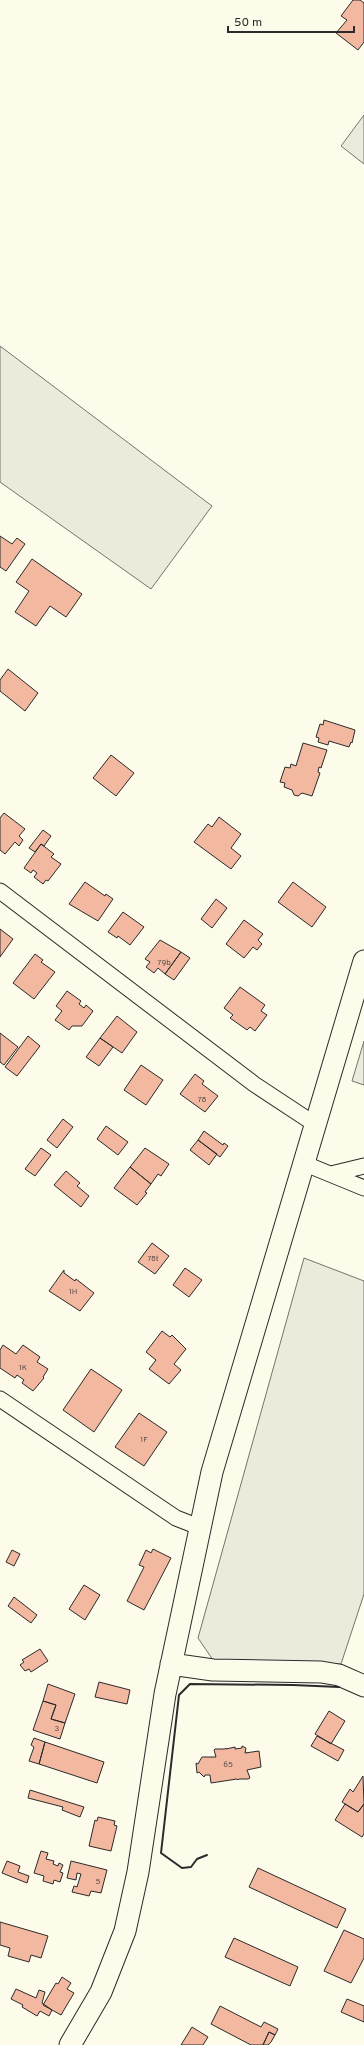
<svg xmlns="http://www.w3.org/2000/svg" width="364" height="2045" viewBox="0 0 364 2045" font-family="Overpass,sans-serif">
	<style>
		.green { fill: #ecebdb; stroke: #74746e }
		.building { fill: #f2b8a0; stroke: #2b2b2b }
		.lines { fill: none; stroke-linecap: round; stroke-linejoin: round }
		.street-casing { stroke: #2b2b2b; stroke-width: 17 }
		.secondary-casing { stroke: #2b2b2b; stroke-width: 23 }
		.street { stroke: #fdfbea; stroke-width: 15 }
		.secondary { stroke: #fdfbea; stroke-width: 21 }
		.wall { stroke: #2b2b2b; stroke-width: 2 }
		.labels { text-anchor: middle; stroke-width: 3; stroke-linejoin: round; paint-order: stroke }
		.number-label { font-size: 8px; fill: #5d4e48 }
	</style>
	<rect width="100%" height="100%" fill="#fdfbea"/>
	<path class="green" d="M364,115v49l-23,-18z
		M0,346l212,160 -61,83 -151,-107z
		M364,1041v44l-12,-4z
		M304,1258l60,23v313l-23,70 -128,-4 -15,-22z"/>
	<path class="building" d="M353,0h7l4,3v39l-6,8 -22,-17 11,-13 -6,-4z
		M0,536l12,8 5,-6 8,6 -19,27 -6,-4z
		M32,559l50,35 -16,23 -16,-11 -14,20 -21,-14 14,-21 -13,-9z
		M8,669l30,24 -13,18 -25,-20v-11z
		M324,720l31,10 -3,13 -1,-1 -2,5 -20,-6 -1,4 -10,-3 1,-4 -3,-1 4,-13 3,1z
		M303,743l24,7 -6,18 -2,-1 -1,5 2,1 -8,23 -10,-3 -4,3 -4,-1 -2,-5 -8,-3 1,-4 -5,-1 5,-15 5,1 1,-4 5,2z
		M111,755l23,18 -18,23 -23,-18z
		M4,813l21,16 -6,7 4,4 -4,6 -4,-4 -10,12 -5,-4v-32z
		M219,817l22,17 -10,14 10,8 -10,13 -37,-27 14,-18 4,3z
		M43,830l8,6 -7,10 -3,-2 -6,8 -6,-4z
		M41,844l13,10 -3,3 10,7 -13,17 -2,-1 -3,4 -9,-7 3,-4 -4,-3 -2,3 -7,-5z
		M85,882l20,14 1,-2 7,5 -15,22 -29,-17z
		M293,882l33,25 -14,20 -34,-25z
		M216,899l11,9 -15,20 -11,-9z
		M123,912l21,15 -14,18 -12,-9 -1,2 -9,-6z
		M244,920l19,14 -5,6 4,4 -5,6 -4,-3 -9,11 -18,-14z
		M0,929l13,10 -13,18z
		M160,940l21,12 -16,22 -7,-6 -4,5 -8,-6 4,-5 -5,-3z
		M181,952l9,6 -16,22 -9,-6z
		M35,954l8,6 -2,2 14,10 -21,27 -21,-16z
		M240,987l25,18 -4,6 6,4 -12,16 -5,-4 -3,3 -17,-12 3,-3 -9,-7z
		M67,991l14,10 -2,3 5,4 2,-3 7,6 -11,15h-10l-3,4 -14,-10 7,-9 -6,-5z
		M117,1016l20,16 -15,21 -22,-15z
		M0,1033l18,14 -14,18 -4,-3z
		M28,1036l12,10 -23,30 -12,-9z
		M100,1038l13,9 -14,19 -13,-9z
		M141,1065l22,15 -17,25 -22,-15z
		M195,1074l9,7 -2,3 16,12 -13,16 -25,-18z
		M63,1119l10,8 -16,21 -10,-8z
		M106,1126l22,16 -10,13 -21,-16z
		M204,1131l19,14 1,-2 4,3 -8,11 -22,-17z
		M198,1140l19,14 -8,11 -19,-15z
		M41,1148l10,7 -16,21 -10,-7z
		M145,1148l24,16 -8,12 -3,-2 -7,10 -21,-17z
		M130,1167l21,17 -6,8 2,1 -10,12 -23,-17z
		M66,1171l14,12 -3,3 12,10 -8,11 -27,-22z
		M152,1243l17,13 -14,18 -17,-12z
		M185,1268l17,12 -13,17 -16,-12z
		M64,1270v3l11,8 1,-2 18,14 -14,18 -31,-20z
		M162,1331l8,6 2,-2 14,14 -12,15 7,6 -12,14 -20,-15 7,-9 -10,-8z
		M3,1345l13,9 7,-9 17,12 -3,5 11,7 -5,8 1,1 -11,13 -11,-8 2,-3 -7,-5 -2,3 -15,-10v-18z
		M91,1369l31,21 -28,42 -31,-22z
		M139,1413l28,19 -23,34 -29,-19z
		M153,1549l18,9 -27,52 -17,-9 17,-34 -5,-2 7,-15 5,3z
		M12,1550l8,4 -6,12 -8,-4z
		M84,1585l16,10 -15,25 -16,-11z
		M14,1597l23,18 -6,8 -23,-17z
		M40,1649l8,12 -17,11 -2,-3 -4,2 -5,-6 4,-3 -2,-2z
		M99,1682l31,8 -3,14 -32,-7z
		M48,1684l27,10 -10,29 -14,-4 5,-14 -13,-4z
		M43,1701l13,4 -5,14 14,4 -5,16 -27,-9z
		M329,1711l16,10 -14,23 -16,-10z
		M317,1736l27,14 -6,11 -27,-15z
		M34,1738l11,4 -6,22 -10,-3 5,-14 -3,-2z
		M45,1742l59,20 -7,21 -58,-19z
		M242,1746l4,2 -1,5 14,-2 2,16 -14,3 3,8 -2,1h-9l-1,1 -1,-1 -26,4 -1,-8h-5l-1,2 -5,-5 -2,1 -1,-10 2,1 4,-7h14l-2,-7 1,-1h10l1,-1v1l9,-2v2l7,-1z
		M363,1776l1,28 -6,8 -16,-10 8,-13 3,3z
		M30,1790l54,17 -4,10 -18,-7 1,-3 -35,-9z
		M345,1804l13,8 6,-8v30l-2,3 -27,-17z
		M98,1817l17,4 -1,4 3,1 -6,25 -22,-5 6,-26 2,1z
		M41,1851l7,2 -2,6 8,2 -1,3 5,2 1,-3 4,2 -3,7 3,1 -3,9 -6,-2 -1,4 -10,-3 1,-5 -10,-3z
		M7,1861l13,5 -2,6 11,4 -2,7 -25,-10z
		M71,1861l36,9 -6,23 -10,-2 -2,5 -17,-4 2,-6 3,1 4,-13 -4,-1 -1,7 -9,-2z
		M258,1868l88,41 -9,19 -88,-41z
		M0,1922l48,14 -7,22 -10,-3 -2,7 -21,-6 2,-8 -10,-3z
		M344,1930l20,9v19l-13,25 -27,-12z
		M234,1938l64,29 -8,19 -65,-29z
		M62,1977l9,6 -4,6 7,4 -13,22 -18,-10 13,-22 2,1z
		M16,1989l20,9 3,-8 6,2 -3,11 10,7 -3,6 -9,-5 -3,5 -15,-9 1,-2 -12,-6z
		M347,1999l17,7v16l-23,-10z
		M220,2006l41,21 3,-5 14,7 -3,6 -6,-3 -6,13h-12l-40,-21z
		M192,2027l16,10 -5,8h-22z
		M269,2032l6,3 -4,7 -3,3h-5z"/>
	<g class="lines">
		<defs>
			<path id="street" d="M0,891l254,193 53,35 9,3
				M303,1163l61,25
				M331,1174l33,-8
				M0,1399l176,119 23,9"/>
			<path id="secondary" d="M171,1664l42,6 108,2 18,3 25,11
				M70,2045l31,-53 24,-61 13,-59 27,-178 47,-222 152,-511"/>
		</defs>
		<use href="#street" class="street-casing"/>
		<use href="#secondary" class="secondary-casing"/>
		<use href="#street" class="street"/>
		<use href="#secondary" class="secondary"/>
		<path class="wall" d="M207,1855l-10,4 -6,8 -9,1 -21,-15 18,-158 11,-11 103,1 46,2"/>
	</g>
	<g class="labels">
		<g class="number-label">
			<text x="164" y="965">79b</text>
			<text x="202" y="1102">78</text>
			<text x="153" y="1261">78t</text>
			<text x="73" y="1294">1H</text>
			<text x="23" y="1370">1K</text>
			<text x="144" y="1442">1F</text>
			<text x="57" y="1731">3</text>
			<text x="228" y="1767">65</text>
			<text x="98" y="1884">5</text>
		</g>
	</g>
	<path d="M228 26v6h126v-6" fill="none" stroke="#2b2b2b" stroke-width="2"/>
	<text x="234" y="26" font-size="12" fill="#2b2b2b" stroke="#fdfbea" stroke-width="3" paint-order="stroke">50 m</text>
</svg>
